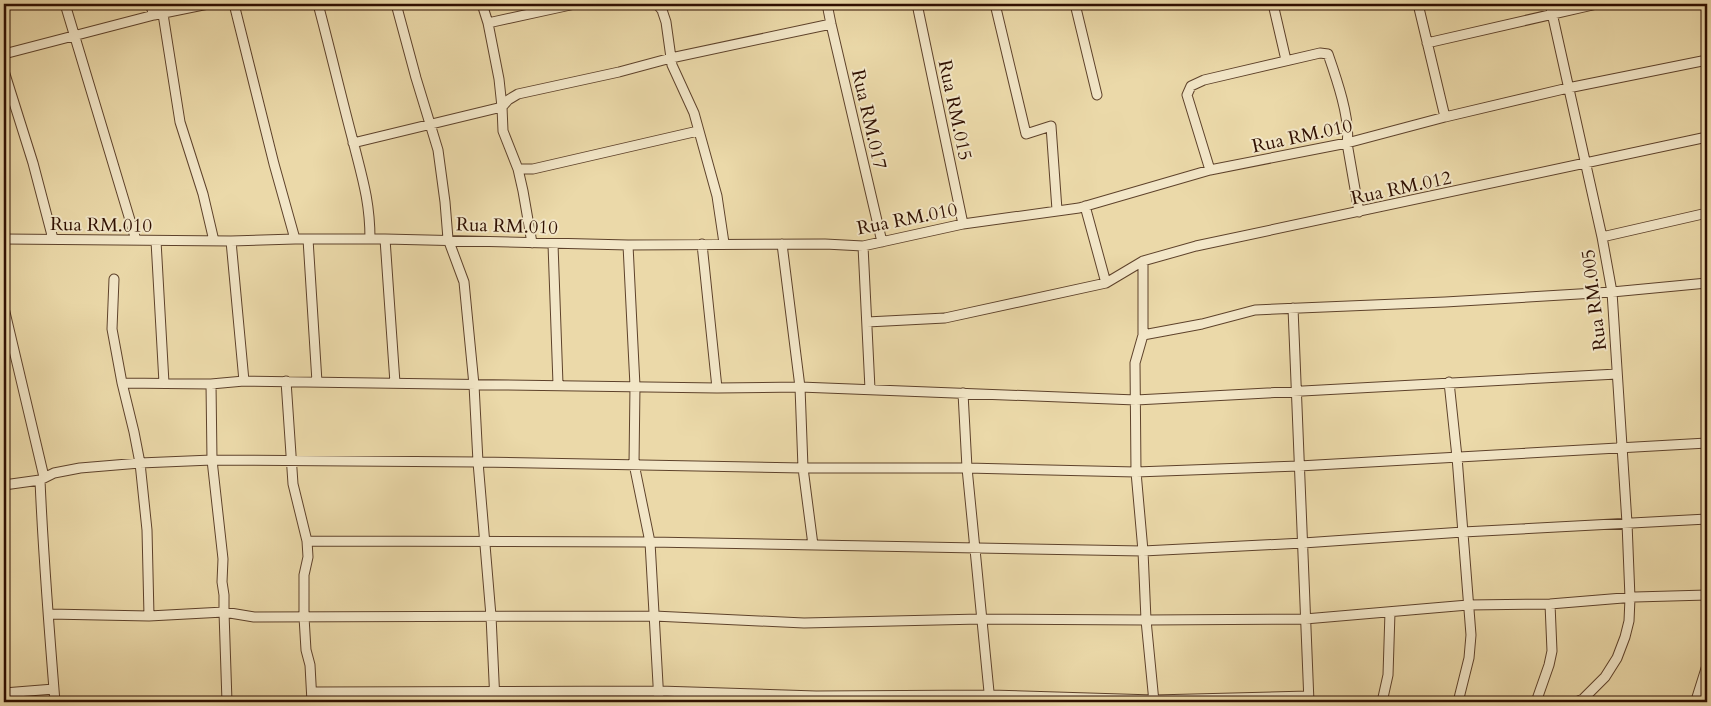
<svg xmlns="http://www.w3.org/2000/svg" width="1711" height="706" viewBox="0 0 1711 706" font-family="Cardo,serif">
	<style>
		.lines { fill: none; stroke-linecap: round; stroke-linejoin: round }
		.minor-casing { stroke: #5e422b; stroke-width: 11 }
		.tertiary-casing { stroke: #5e422b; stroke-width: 12 }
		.minor { stroke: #f2e6c7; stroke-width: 9 }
		.tertiary { stroke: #f2e6c7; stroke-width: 10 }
		.labels { text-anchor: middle; stroke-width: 4; stroke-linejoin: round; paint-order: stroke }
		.street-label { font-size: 19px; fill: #2f0f01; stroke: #f2e6c7 }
	</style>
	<rect width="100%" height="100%" fill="#ebd9a9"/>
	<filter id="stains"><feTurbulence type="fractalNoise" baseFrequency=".004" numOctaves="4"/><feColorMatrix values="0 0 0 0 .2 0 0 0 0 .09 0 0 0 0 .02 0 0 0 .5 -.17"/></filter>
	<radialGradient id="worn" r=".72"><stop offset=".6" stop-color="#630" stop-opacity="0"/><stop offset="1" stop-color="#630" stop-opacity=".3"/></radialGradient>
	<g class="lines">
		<defs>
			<path id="minor" d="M65,4l71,236
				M150,4l4,11
				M234,4l40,160 21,75
				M318,4c12,45 23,92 35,137 9,36 17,60 17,98
				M396,4l20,74 22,72 7,52 3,37 16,43 10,103 4,77 13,154 4,86
				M482,4l6,19 11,56 3,28 1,24 15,38 5,22 9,52
				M657,4l5,6 4,12 6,43 22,48 23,83 7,47
				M827,4l4,20 51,218
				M917,4l46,220
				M995,4l31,130 25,-8 6,84
				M1075,4l22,91
				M1273,4l13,56
				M1418,4l27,113
				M1550,4l52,233 10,55 15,231 3,75 -1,23 -4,16 -8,21 -12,19 -22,22 -7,3
				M163,14l17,108 23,72 11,47
				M488,23l87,-19
				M1427,43l170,-39
				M4,54l150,-39 54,-11
				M4,71l29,92 20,76
				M353,143l149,-36 6,-7 10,-6 101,-22 52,-14 160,-34
				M518,169h15l165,-38
				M1210,170l-23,-75 4,-9 13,-6 116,-27 8,1c8,23 23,66 19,89l12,69
				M1085,206l21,77
				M1602,237l105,-24
				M4,239l227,2 64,-2h90l243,6 197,-1 38,2 100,-22 116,-16 131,-38 137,-27 98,-26 123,-29 139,-28
				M308,239l9,143
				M385,239l10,144
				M156,241l8,142
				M231,241l13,140
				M553,244l5,140
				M702,244l15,144
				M782,244l18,143 3,81 10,77
				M628,245l7,141 -1,78 16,78 9,160
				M863,246l7,143
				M1143,261v74l-8,28 1,109 7,79 3,69 8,82
				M114,279l-2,50 10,54 12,49 6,31 7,67 2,86
				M4,308l40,169
				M1293,308l16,394
				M867,322l78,-4 161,-35 37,-22 53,-15 511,-109
				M1143,335l59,-11 53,-14 190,-8 167,-10 95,-9
				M286,381l7,103 14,57 1,16 -4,18v42l2,33 4,15 2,37
				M1449,382l8,75 14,178 -2,23 -11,44
				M122,383l89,1 33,-3 473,7 83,-1 336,13 481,-26
				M211,384l1,76 11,99 -1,23 2,13v17l3,90
				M963,393l4,75 23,234
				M40,480l14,-7 26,-5 60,-5 72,-3 266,2 325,6h164l169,4 163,-6 408,-23
				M4,485l36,-5c3,74 9,148 15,222
				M307,541l343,1 493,9 160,-8 160,-11 244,-13
				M49,614l100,2 75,-4 30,5 400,-1 150,7 177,-4 165,1 159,-1 163,-14 82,-1 85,-7 72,-2
				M312,692l347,-1 157,5 174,-1 164,5 154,-4
				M4,693l50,-4
				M1382,702l6,-27 2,-63
				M1536,702l13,-37 3,-14 -2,-47"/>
			<path id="tertiary" d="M1696,702l11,-35"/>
		</defs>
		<use href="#minor" class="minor-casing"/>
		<use href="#tertiary" class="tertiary-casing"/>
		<use href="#minor" class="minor"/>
		<use href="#tertiary" class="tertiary"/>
	</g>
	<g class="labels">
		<g class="street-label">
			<text transform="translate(956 110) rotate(78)" y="7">Rua RM.015</text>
			<text transform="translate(870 119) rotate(77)" y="7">Rua RM.017</text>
			<text transform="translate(1302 135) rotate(-12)" y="7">Rua RM.010</text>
			<text transform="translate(1401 187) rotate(-12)" y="7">Rua RM.012</text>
			<text transform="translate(907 218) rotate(-11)" y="7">Rua RM.010</text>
			<text transform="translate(101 224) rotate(1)" y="7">Rua RM.010</text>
			<text transform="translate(507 225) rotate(2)" y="7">Rua RM.010</text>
			<text transform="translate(1593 300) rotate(-97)" y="7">Rua RM.005</text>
		</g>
	</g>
	<rect width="1711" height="706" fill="none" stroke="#ebd9a9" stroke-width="20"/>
	<rect x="5" y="5" width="1701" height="696" fill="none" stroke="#2f0f01" stroke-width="2.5"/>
	<rect x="10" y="10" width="1691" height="686" fill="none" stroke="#2f0f01"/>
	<rect width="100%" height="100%" filter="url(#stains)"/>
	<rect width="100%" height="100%" fill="url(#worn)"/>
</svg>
